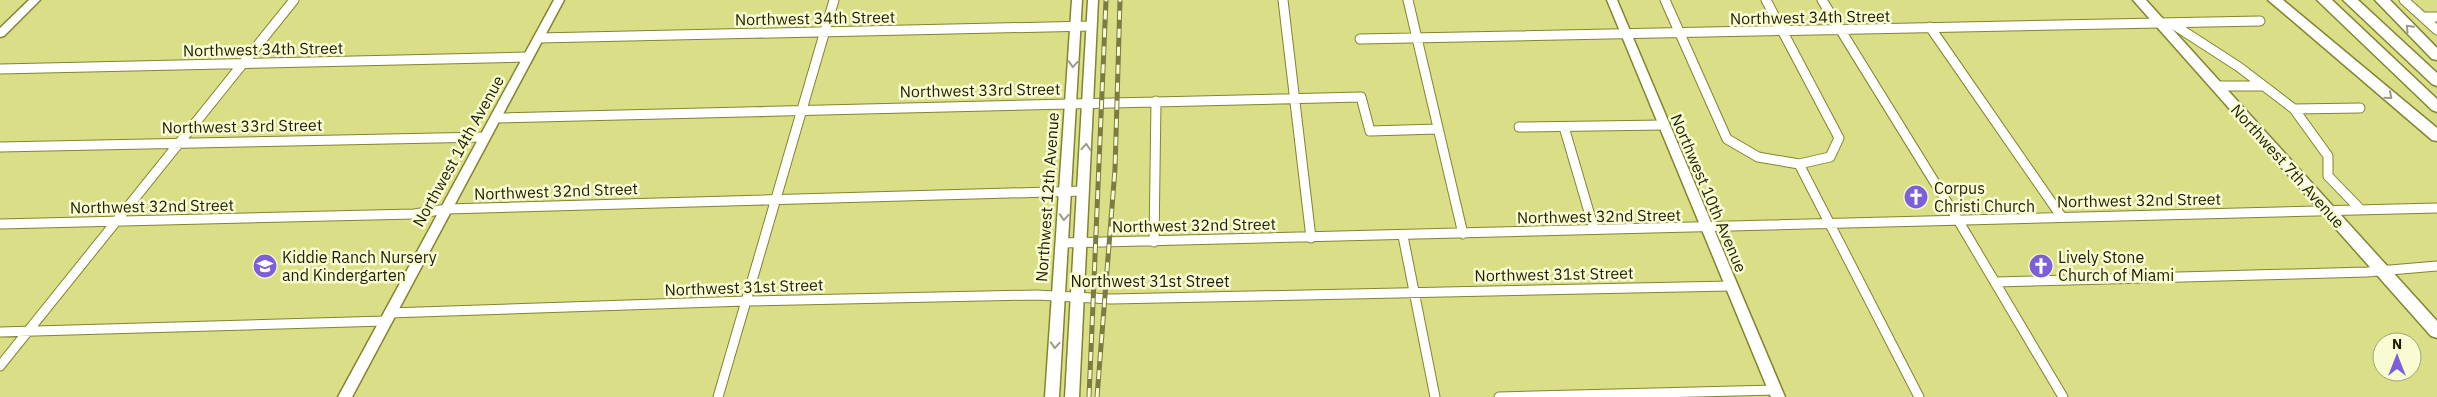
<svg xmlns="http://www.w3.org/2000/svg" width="2437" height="397" viewBox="0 0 2437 397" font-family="'IBM Plex Sans',sans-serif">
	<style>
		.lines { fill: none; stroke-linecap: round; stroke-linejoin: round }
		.street-casing { stroke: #82852e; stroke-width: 11 }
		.secondary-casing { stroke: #82852e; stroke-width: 3 }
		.primary-casing { stroke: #82852e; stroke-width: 3 }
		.highway-casing { stroke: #82852e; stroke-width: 3 }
		.street { stroke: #fff; stroke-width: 9 }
		.secondary { fill: #fff; fill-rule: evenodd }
		.primary { fill: #fff; fill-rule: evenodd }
		.highway { fill: #fff; fill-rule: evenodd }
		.rail-casing { stroke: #7a7c42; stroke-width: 5 }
		.rail { stroke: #f9fcd2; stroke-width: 3; stroke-dasharray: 9; stroke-linecap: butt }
		.oneway { stroke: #9a9a8c }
		.labels { text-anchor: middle; stroke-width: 5; stroke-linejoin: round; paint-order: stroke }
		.street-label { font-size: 16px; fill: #1e1e00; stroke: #f9fcd2 }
		.poi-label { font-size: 16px; fill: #1e1e00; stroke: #f9fcd2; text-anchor: start }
	</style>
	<rect width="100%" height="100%" fill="#d9de87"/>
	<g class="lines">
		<defs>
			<path id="street" d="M1283,0l28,238
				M1408,0l55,234
				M1665,0l62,139 31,18 41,7 31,-7 9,-19 -73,-138
				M1822,0l136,220 105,177
				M2404,0l33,30
				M2423,17h14
				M2171,23l68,44 55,42 34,47v20l33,34
				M1930,27l131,189
				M539,38l552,-12
				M1360,39l900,-18
				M0,69l527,-12
				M2217,86h46
				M2294,109l66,-1
				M495,118l866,-21 9,34 68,-2
				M1519,127l145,-2
				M1564,127l30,102
				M0,147l485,-10
				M1799,164l120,233
				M0,224l414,-10 33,-5 636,-18
				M1403,236l32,161
				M1154,242l2,-141
				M1062,243l1375,-35
				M1995,282l372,-10 70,-6
				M389,313l357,-12 290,-6 75,4 620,-13
				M0,332l385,-11
				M0,366l294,-366
				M718,397l116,-397
				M1499,397l276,-7"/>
			<path id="secondary" d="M29,0h11l-36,36 -4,1v-9z
				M554,0h10l-212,397h-14z
				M1072,0h10l-23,397h-14z
				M1088,0h10l-19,397h-14z
				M1607,0h10l168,397h-14z"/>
			<path id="primary" d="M2133,0h13l291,321v17l-6,-2z"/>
			<path id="highway" d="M2268,0h15l154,128v13l-5,-1z
				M2317,0h15l105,99v13l-5,-2z
				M2343,0h15l79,73v13l-5,-2z
				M2375,0h15l47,48v12l-5,-1z"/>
		</defs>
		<use href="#street" class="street-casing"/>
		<use href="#secondary" class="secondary-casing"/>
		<use href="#primary" class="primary-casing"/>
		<use href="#highway" class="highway-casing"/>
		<use href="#street" class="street"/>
		<use href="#secondary" class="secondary"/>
		<use href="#primary" class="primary"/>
		<use href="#highway" class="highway"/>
		<defs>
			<path id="rail" d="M1089,397l17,-397
				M1097,397l18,-228 5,-169"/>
		</defs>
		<use href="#rail" class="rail-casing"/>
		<use href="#rail" class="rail"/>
	</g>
	<defs><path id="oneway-chevron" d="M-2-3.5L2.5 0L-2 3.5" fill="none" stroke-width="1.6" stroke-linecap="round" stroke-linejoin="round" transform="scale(1.25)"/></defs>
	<g class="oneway">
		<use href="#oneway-chevron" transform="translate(2409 28) rotate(-134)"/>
		<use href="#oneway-chevron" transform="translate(1073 64) rotate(94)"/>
		<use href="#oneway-chevron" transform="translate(2389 96) rotate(40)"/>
		<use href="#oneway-chevron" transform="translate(1086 147) rotate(-86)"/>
		<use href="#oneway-chevron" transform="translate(1064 217) rotate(94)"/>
		<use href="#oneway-chevron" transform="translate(1055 345) rotate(94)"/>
	</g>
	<defs>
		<symbol id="church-disc" viewBox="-11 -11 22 22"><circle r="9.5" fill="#7d5fda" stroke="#f9fcd2"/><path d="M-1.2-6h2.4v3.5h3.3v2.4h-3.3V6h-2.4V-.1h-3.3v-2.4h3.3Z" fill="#fff"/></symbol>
		<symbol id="school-disc" viewBox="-11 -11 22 22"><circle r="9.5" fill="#7d5fda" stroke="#f9fcd2"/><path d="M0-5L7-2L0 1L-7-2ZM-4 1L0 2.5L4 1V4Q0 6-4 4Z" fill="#fff"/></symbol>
	</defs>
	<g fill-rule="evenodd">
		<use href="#church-disc" x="1902" y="183" width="28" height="28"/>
		<use href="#school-disc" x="251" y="252" width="28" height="28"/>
		<use href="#church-disc" x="2027" y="252" width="28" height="28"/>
	</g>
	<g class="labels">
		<g class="street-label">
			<text transform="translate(1810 17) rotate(-1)" y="6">Northwest 34th Street</text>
			<text transform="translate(815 18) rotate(-1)" y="6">Northwest 34th Street</text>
			<text transform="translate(263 49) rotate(-1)" y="6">Northwest 34th Street</text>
			<text transform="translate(980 90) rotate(-1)" y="6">Northwest 33rd Street</text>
			<text transform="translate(242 126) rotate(-1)" y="6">Northwest 33rd Street</text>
			<text transform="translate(458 151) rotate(-61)" y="6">Northwest 14th Avenue</text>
			<text transform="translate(2288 166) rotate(48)" y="6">Northwest 7th Avenue</text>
			<text transform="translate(556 191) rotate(-2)" y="6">Northwest 32nd Street</text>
			<text transform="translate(1709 193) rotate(67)" y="6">Northwest 10th Avenue</text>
			<text transform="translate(1047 197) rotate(-86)" y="6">Northwest 12th Avenue</text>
			<text transform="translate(2139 200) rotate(-1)" y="6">Northwest 32nd Street</text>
			<text transform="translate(152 206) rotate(-1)" y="6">Northwest 32nd Street</text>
			<text transform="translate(1599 216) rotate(-1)" y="6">Northwest 32nd Street</text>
			<text transform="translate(1194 225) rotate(-1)" y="6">Northwest 32nd Street</text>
			<text transform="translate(1554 274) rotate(-1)" y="6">Northwest 31st Street</text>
			<text x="1150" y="287">Northwest 31st Street</text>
			<text transform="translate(744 287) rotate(-2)" y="6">Northwest 31st Street</text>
		</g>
		<g class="poi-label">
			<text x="1934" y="194">Corpus<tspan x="1934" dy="18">Christi Church</tspan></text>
			<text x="282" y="263">Kiddie Ranch Nursery<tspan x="282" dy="18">and Kindergarten</tspan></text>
			<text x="2058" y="263">Lively Stone<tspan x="2058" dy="18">Church of Miami</tspan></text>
		</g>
	</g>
	<g transform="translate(2397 357)"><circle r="24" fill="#f9fcd2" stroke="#a1a37e"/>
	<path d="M0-4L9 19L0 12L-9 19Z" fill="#7d5fda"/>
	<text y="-8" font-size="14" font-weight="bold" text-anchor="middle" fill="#1e1e00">N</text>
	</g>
</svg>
